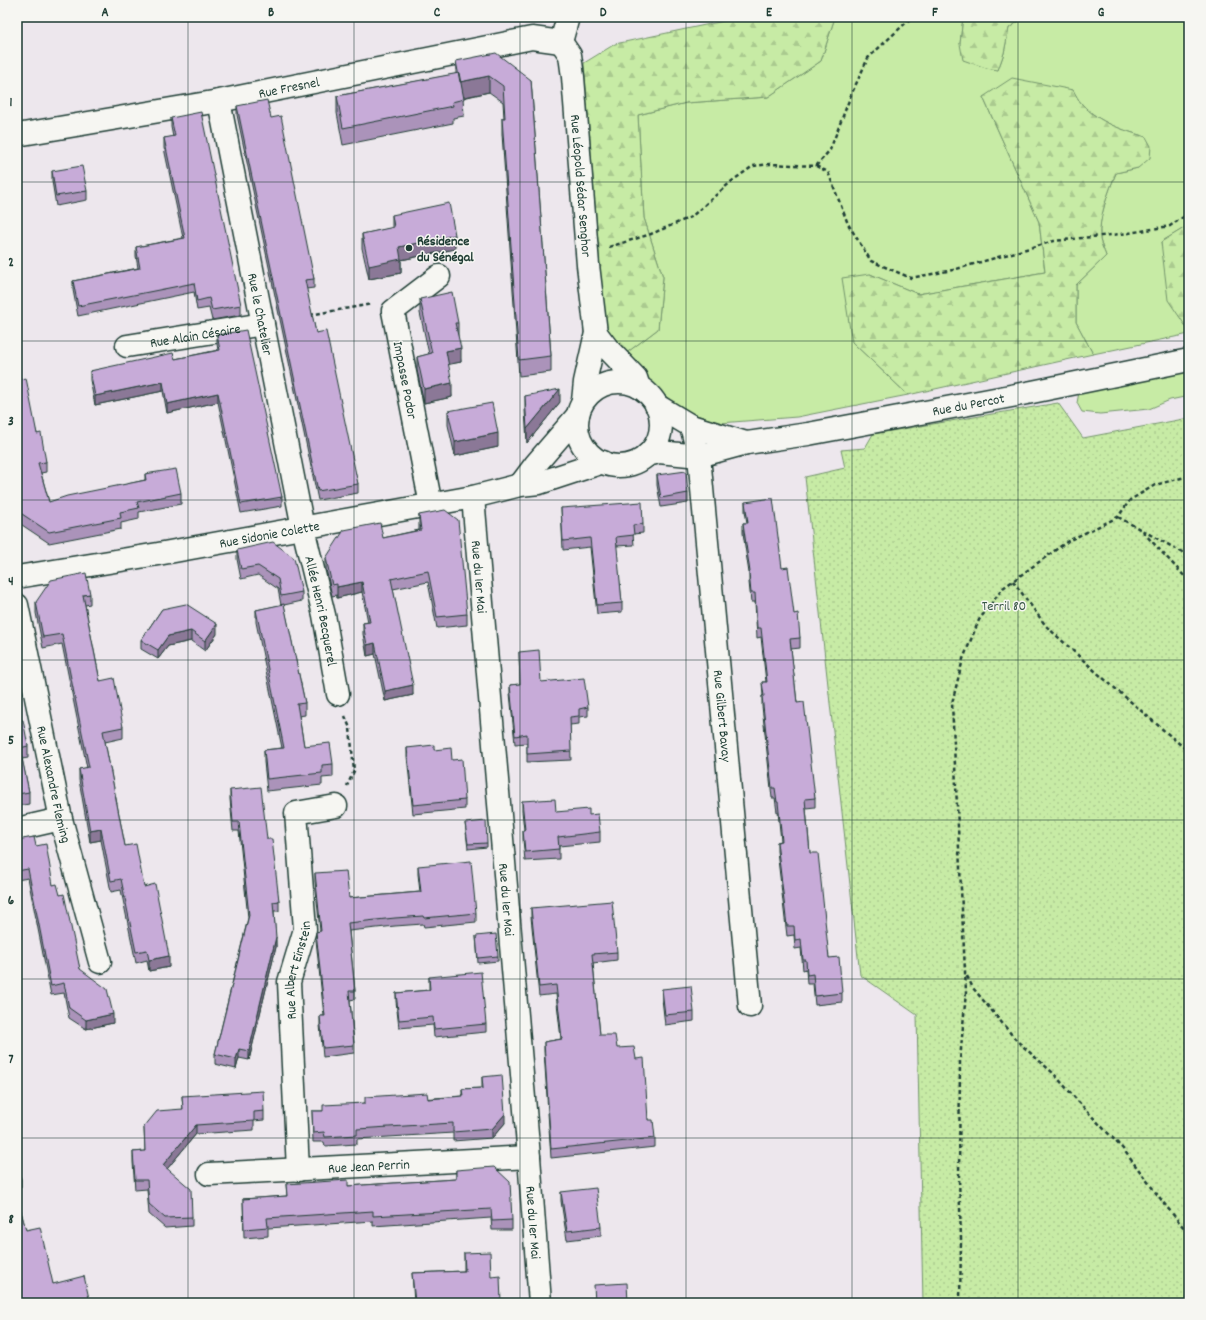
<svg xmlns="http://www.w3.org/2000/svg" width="1206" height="1320" viewBox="0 0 1206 1320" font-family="Dekko,sans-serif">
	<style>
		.grass { fill: #c7eba5; stroke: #73946c }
		.forest { fill: url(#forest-firs); stroke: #73946c }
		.park { fill: url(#park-dots); stroke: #73946c }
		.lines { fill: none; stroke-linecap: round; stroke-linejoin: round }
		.minor-casing { stroke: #1f3d34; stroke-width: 25 }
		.path { stroke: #1f3d34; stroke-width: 2.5; stroke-dasharray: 4 3; stroke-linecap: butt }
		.minor { stroke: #f6f6f2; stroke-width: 22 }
		.wall { fill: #ab93ba; stroke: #1f3d34 }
		.shaded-wall { fill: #8b7897; stroke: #1f3d34 }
		.building { fill: #c7abd8; stroke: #1f3d34 }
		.grid { fill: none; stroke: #1f3d34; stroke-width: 1; stroke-opacity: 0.55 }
		.poi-dot { fill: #1f3d34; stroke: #f6f6f2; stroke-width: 1.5 }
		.labels { text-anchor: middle; stroke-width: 3; stroke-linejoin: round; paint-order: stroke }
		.street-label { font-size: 14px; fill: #1f3d34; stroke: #f6f6f2 }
		.poi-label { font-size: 14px; font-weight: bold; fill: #1f3d34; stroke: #f6f6f2; text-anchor: start }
		.park-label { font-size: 14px; fill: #385745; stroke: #f6f6f2 }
		.neatline { fill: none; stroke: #1f3d34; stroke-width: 1.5 }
		.grid-label { font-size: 13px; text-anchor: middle; font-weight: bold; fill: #1f3d34 }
	</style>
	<defs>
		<pattern id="forest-firs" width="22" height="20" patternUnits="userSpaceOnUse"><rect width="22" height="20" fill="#c7eba5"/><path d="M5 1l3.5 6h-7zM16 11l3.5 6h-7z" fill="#aaca8f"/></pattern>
		<pattern id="park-dots" width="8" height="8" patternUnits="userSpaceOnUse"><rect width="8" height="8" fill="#c7eba5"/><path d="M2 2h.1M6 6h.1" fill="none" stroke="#aaca8f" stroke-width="1.8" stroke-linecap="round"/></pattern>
	</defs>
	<rect width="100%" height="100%" fill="#ede7ed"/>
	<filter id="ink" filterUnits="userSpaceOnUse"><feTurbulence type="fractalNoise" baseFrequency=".025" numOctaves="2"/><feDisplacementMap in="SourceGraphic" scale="8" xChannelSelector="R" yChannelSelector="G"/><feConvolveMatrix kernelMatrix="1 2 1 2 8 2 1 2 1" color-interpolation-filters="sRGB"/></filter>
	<g filter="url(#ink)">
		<path class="grass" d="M835,17h128l-3,27 38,26 6,-17 5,-25 16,-11h164v208l-28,17 28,92 -96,20 -17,-32v-37l30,-29c-2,-6 -6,-13 -6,-19 -2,-18 9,-47 16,-64l22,-5 8,-31c-23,-7 -47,-14 -64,-33 -4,-4 -6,-9 -9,-14l-90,7 56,125 6,50 -127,22 -48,-20 -18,68 56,53 -111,22 -77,6 -38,-13 -37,-32 -20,-24 33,-25 5,-52 -19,-59 -6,-103 48,-12 82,-6 53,-36z
			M1189,371v25l-19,4 -21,9 -49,5 -18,-2 -5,-9 2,-11z"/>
		<path class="forest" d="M743,17h92l-14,44 -53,36 -82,6 -48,12 6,103 19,59 -5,52 -33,25 -20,-22 -21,-269 31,-19z
			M963,17h62l-16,11 -5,25 -6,17 -12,-2 -23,-8 -3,-16z
			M1012,78l61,12c3,5 5,10 9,14 17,19 41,26 64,33l5,9 -1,12 -12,10 -22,5c-7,17 -18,46 -16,65 0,5 4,12 6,18l-30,29v37l17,32 -185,41 -56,-53 -10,-64 28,-4 48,20 127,-22 -6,-50 -56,-125z
			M1189,225v106l-21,-31 -7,-58z"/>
		<path class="park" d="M1058,403l25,35 106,-20v885h-266l-6,-288 -57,-40 -55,-498 40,-9 -4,-18 24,-2 8,-14z"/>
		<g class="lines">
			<defs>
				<g id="minor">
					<path id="s1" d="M561,42l9,13 3,22 15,188 8,68 -11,49 -2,19"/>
					<path d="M561,42l7,-25"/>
					<path id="s2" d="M219,101l84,427 21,87 14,79"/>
					<path id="s3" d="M17,135l202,-34 313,-63 29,4"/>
					<path d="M596,333l13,17 27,28 3,9"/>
					<path id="s4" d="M127,346l136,-22"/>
					<circle cx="619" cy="424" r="42"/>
					<path d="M656,405l35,21 55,17"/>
					<path id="s5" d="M691,426l8,30 51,550"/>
					<path id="s6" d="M647,455l12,-3 40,4 48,-13 61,-9 224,-42 157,-32"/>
					<path d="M520,485l15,-20 43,-50"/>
					<path id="s7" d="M473,497l56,660 11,146"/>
					<path d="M431,505l-38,-194 46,-35"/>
					<path id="s8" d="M17,577l141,-23 315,-57 47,-12 19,-2 64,-21"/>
					<path id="s9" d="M17,605l44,214 39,143"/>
					<path d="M17,829l44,-10"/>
					<path id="s10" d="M298,1170l-9,-188 16,-53 -9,-116 40,-7"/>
					<path id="s11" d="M209,1174l320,-17"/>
				</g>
			</defs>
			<use href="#minor" class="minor-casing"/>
			<path class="path" d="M816,166l12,6 20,52 23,37 40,17 42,-8 101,-29 75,-8 41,-7 19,-13
				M609,247l42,-13 40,-17 41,-36 21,-15 17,-2 46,2 14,-16 21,-55 17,-37 44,-41
				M310,315l62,-11
				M1118,517l71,39
				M1143,532l46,49
				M1013,581l33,45 49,45 94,81
				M345,716l5,12 4,43 -7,15
				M967,976l6,12 44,53 36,32 32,36 38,40 43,57 23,28
				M960,1303l1,-64 -2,-62 1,-117 6,-68 -14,-289 11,-44 16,-39 24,-32 65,-47 50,-24 12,-17 25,-15 34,-9"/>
			<use href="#minor" class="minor"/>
		</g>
		<path class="wall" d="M456,61l75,19 20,276v16l-32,4 -17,-242v-16h2l-1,-16 -14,-10 -26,6 1,18 -11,2v5l-110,22 -6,-32v-17l119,-22z
			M237,106l34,12 43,161v9l-8,1 10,44 42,151v9l-40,7 -81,-385z
			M171,118l70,187v10l-29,5 -3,-12 -12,2 -3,-18 -116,24 -5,-26v-9l65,-13 -2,-12v-9l47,-9 -19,-90v-10l9,-1 -2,-10z
			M52,171l35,20v9l-31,6 -4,-25z
			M392,215l63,34 -54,11v13l-32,6 -7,-31v-14l30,-6z
			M420,299l38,24v14l3,25 -13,2 4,33 -28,6 -7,-33v-13l12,-3 -9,-41z
			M217,335l65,162v9l-41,7 -23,-111 -51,11 -4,-22 -68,14 -5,-25v-9l85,-12 43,-9 -1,-6z
			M17,365l3,14 26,83v10l-5,1 8,29 96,-22v-6l36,19v11l-42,8v7l-18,4v6l-72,14 -30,-20 -2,-13z
			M525,396l35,6 -33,41 -2,-33z
			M448,411l50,36 -43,9 -7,-31z
			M657,475l31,18v10l-27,4 -4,-22z
			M745,502l37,66 18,70v10l-9,1 6,54 18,95v9l-9,1 4,45 19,105 13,35v9l-27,3 -2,-21h-6l-1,-15 -3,1 -2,-22 -6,1 -1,-14 -7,1 -10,-85v-9l4,-1 -3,-29h-1l-2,-14h-3l-10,-92v-10h1l-1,-14h4l-5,-45 -4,1 -2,-36h-4l-2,-20v-9l-6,-40v-10h4l-2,-12z
			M561,508l82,16v9l-10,1 1,11 -18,1 6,57v9l-25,2 -7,-67 -27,3z
			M419,515l48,99v11l-30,3 -9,-46 -35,7 20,106 -28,6 -10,-47 -8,2 -4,-22v-11l5,-1 -6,-30 -25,6v-3l-5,1 -6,-27v-11l57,-20 36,-8z
			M237,550l65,42v9l-18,4 21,98v12l-6,1 5,30 29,18v13l-11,1v7l-55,6 -3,-29v-12l18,-2 -26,-126v-12l25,-5 -3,-16 -20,-14 -17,4 -4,-20z
			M90,594v10l-5,1 15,76 23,46v11l-18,4 20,104 19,41 25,80 -20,4 -2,-11 -11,3 -15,-73 -10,2 -10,-52 -11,2 -11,-62v-11l8,-1 -25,-124 -19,4 -7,-35v-11z
			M162,609l55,25 -12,17 -14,-10 -23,5 -10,13 -17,-10v-9z
			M519,652l22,30 47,25v9l-9,1v7l-9,1 1,35 -44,2v-19l-12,1 -5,-51v-8l10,-1z
			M17,721l11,25v12l-6,1 7,33v12l-11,2v5h-1z
			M407,748l27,2 18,10 13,40v9l-52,5 -6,-58z
			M230,790l37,49 12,62v10h-5l2,36 -27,113 -10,-2 -3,11 -21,-5v-10l33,-136 -9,-87h-6l-3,-32z
			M522,801l34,11 33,3 11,17v10l-41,4v13l-34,2 -2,-22v-9h1l-2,-19z
			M465,823l22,20v4l-19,2z
			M17,840l19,6 17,39 7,10 20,74 33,54 -27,6 -17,-11 -5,-25 -13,2 -23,-117 -11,2z
			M418,866l58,47v9l-52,5 -1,-3 -28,2 -46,5 6,60v8l-5,1 4,45v8l-31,4 -3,-32v-9h4l-8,-76v-8l4,-1 -5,-50v-8l34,25 71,-6 -2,-18z
			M531,908l86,44v8l-24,3 7,72 17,13 19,11 12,61 7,18v9l-104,11 -7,-107v-9l17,-3 -5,-45 -17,2 -8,-79z
			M476,936l22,20v5l-20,2z
			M429,977l57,47v8l-52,5 -1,-12 -34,3 -3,-27v-8l33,-3z
			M662,989l32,23v9l-29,4 -3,-26z
			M482,1077l23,46 -13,15 -39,3v-8l-96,6v5l-32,2 -1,-4h-11l-1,-31h11l42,-8 97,-7v-7l20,-1z
			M182,1096l82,15v9l-10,1v9l-58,4 -29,35 25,48v9l-27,2 -16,-14 -2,-25 -12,1 -2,-28v-10l12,-1 -1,-24 39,-18z
			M456,1170l56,50v10h-20l-1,-12 -118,8v-5l-105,7v8l-24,2 -1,-39 44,-3 -1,-12 62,2 108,-7z
			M561,1192l40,35v9l-34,4 -6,-39z
			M17,1197l9,33 27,54 37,19h-73v-14h1v-8h1l-2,-9z
			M464,1253l27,24 10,26h-87l-2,-30 52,-2z"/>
		<path class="shaded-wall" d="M489,76v16l-29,6v-16z
			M455,235v14l-54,11v13l-32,6v-13l30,-19z
			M461,348v14l-15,3v-14z
			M163,382v9l-68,14v-9z
			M452,383v14l-28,6v-14z
			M560,389v13l-33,41v-14z
			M218,393v9l-51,11v-9z
			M498,433v14l-43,9v-14z
			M362,582v10l-25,6v-11z
			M217,624v10l-12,17v-10z
			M191,631v10l-23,5 -10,13v-9l10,-14z
			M375,643v11l-8,2v-11z
			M413,685v10l-28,6v-10z
			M101,829v11l-11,2v-11z
			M276,937v10l-27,113v-9z
			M169,956v11l-20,4v-11z
			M113,1014v9l-27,6v-9z
			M239,1049v9l-3,11v-10z
			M505,1114v9l-13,15v-9z
			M196,1125v9l-33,40v-9z
			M21,1179v8l-4,2v-9z"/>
		<path class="building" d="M496,53l35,27 20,276 -32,4 -17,-242h3l-2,-32 -14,-10 -29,6 -4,-21z
			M459,73l5,26 -12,3 1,4 -110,22 -6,-32z
			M267,100l4,18 10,-2 33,163 -9,1 11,53 10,-2 32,153 -40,7 -81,-385z
			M201,112l40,193 -29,5 -3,-12 -12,3 -3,-18 -116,23 -5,-25 67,-13 -4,-21 49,-9 -21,-100 11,-2 -4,-18z
			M82,166l5,25 -31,5 -4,-25z
			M449,203l6,32 -56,12 2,12 -32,7 -7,-32 32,-7 -2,-12z
			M452,292l6,31h-3l6,25 -15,3 6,32 -28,6 -7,-32 15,-4 -12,-54z
			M246,330l36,167 -41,7 -23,-111 -51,11 -4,-22 -68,14 -5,-25 83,-18 2,6 45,-9 -3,-15z
			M17,365l3,14 6,-1 11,56 4,-1 5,29 -8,1 11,39 18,-6 79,-16 -1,-6 31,-5 5,24 -44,9 2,6 -19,4 1,6 -72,14 -30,-20 -2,-13z
			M560,389l-33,40 -2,-33z
			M492,403l6,30 -43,9 -7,-31z
			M686,471l2,22 -27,5 -4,-23z
			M773,498l9,70 6,-1 6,47 4,-1 2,25 -10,1 7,64 7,-1 11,96 -10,1 5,54h8l11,105 10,-1 3,36 -27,3 -2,-22 -6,1 -1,-15h-3l-2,-21 -6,1 -1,-14h-7l-10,-84 5,-1 -4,-39h-1l-2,-14h-3l-10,-92h2l-2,-14h5l-6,-54h-4l-2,-35h-4l-2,-20 1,-1 -7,-49h5l-3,-21z
			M642,502l1,22 -10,1 1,10 -18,2 6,66 -25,2 -7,-67 -27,3 -2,-33z
			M445,510l13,10 9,94 -30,3 -9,-46 -37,8 22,106 -28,6 -10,-48 -8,2 -4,-22 7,-1 -8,-40 -25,5v-3l-5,1 -6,-27 18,-28 36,-7 3,15 38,-8 -2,-15z
			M273,542l21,16 8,34 -21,4 -3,-17 -20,-13 -17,3 -4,-19z
			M86,573l4,21 -7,1 17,86 14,-3 9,49 -20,4 22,115 11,-2 8,43 11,-3 14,72 -20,4 -2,-10 -11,2 -15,-73 -10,2 -10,-52 -11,2 -11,-62 10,-2 -27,-133 -19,3 -7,-35 15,-22z
			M186,604l31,20 -12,17 -14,-10 -23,5 -10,14 -17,-10 21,-31z
			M284,604l21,99 -8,1 7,42 26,-3 3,21 -11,1v8l-55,6 -3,-29 20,-2 -28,-138z
			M539,650l2,32 43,-4 4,29 -9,2v7l-9,1 1,34 -44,3v-20l-12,2 -5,-51 10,-1 -1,-32z
			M23,720l5,26 -8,2 9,44 -11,2v4l-1,1v-78z
			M434,745v5l17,-2 1,12 10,-1 3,41 -52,5 -6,-57z
			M261,787l6,52h5l7,62 -6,1 3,35 -27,114 -10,-2 -3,10 -21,-5 34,-139 -10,-93h-6l-3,-32z
			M555,799l1,13 33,-3v6l9,-1 2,18 -42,5 1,12 -34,3 -2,-22h2l-3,-29z
			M486,821l1,22 -19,1 -3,-21z
			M34,837l2,9 10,-2 7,41 4,-1 3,11 4,-1 16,75 27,20 6,25 -27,6 -17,-12 -5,-25 -13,3 -23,-117 -11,2v-31z
			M471,861l5,52 -52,5 -1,-2 -28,2 -47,5 7,68h-6l5,54 -31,3 -3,-32h5l-9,-84 5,-1 -6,-58 31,-2 3,27 72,-6 -3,-26z
			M612,901l5,51 -25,2 8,81h15l2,13 17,-1 2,12 8,-1 4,62h5l2,18 -104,11 -7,-107 18,-3 -6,-54 -17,2 -8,-79z
			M496,934l2,22 -20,2 -2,-22z
			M481,972l5,52 -52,5 -1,-12 -34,3 -3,-27 34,-3 -1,-13z
			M691,986l3,26 -29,3 -3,-26z
			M502,1075l3,39 -13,15 -39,3v-9l-96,6v6l-32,2 -1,-5 -11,1 -1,-22h11v-6l42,-2v-6l62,-4 1,6 35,-3 -1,-7 21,-1 -1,-11z
			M263,1091l1,20 -10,1v9l-58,4 -33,40 28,24 1,28 -27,1 -16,-14 -2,-24h-12l-2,-28 12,-1 -1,-24 13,-16 26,-2 -1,-13z
			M17,1165l4,14 -4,1z
			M494,1167l16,15 2,38 -20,1 -1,-12 -118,7v-5l-106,7 1,9 -24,2 -1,-30 44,-3 -1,-12 62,-4v6l108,-7v-9z
			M596,1188l5,39 -34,4 -6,-39z
			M17,1197l9,33 14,-3 13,57 31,-8 6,27h-72l-1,-6v-8h3l-2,-8 3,-1 -4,-17z
			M490,1252l1,25 9,-1 1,27h-86l-3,-30 53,-2 -1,-18z
			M627,1283l1,20h-33l-1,-18z"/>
	</g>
	<path class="grid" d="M188,17v1286M354,17v1286M520,17v1286M686,17v1286M852,17v1286M1018,17v1286M17,182h1172M17,341h1172M17,500h1172M17,660h1172M17,820h1172M17,979h1172M17,1138h1172"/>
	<circle class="poi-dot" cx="409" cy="248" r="4"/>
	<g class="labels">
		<g class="street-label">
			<text dy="5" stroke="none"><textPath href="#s3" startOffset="276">Rue Fresnel</textPath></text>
			<text dy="5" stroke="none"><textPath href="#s1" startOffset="147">Rue Léopold Sédar Senghor</textPath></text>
			<text dy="5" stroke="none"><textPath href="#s2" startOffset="217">Rue le Chatelier</textPath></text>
			<text dy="5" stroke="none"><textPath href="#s4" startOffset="69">Rue Alain Césaire</textPath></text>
			<text transform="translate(406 380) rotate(79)" y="5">Impasse Podor</text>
			<text dy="5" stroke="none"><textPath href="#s6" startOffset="327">Rue du Percot</textPath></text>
			<text dy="5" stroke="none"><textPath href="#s8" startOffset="256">Rue Sidonie Colette</textPath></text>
			<text dy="5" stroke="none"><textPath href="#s7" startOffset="80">Rue du 1er Mai</textPath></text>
			<text dy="5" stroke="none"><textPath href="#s2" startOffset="520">Allée Henri Becquerel</textPath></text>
			<text dy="5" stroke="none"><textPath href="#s5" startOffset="292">Rue Gilbert Bavay</textPath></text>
			<text dy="5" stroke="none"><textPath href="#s9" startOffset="183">Rue Alexandre Fleming</textPath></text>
			<text dy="5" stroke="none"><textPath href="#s7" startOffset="404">Rue du 1er Mai</textPath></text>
			<text dy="5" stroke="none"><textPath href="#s10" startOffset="201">Rue Albert Einstein</textPath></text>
			<text dy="5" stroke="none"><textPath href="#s11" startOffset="160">Rue Jean Perrin</textPath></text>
			<text dy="5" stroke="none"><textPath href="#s7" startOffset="728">Rue du 1er Mai</textPath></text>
		</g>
		<g class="poi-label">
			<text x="417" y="245">Résidence<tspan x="417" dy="16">du Sénégal</tspan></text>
		</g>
		<g class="park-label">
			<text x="1004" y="610">Terril 80</text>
		</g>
	</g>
	<rect width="1206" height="1320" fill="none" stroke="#f6f6f2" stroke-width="44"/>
	<rect x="22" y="22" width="1162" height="1276" class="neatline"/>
	<g class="grid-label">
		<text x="105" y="16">A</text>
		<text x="271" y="16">B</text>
		<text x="437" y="16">C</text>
		<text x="603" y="16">D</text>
		<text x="769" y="16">E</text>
		<text x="935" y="16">F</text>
		<text x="1101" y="16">G</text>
		<text x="11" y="106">1</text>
		<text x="11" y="266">2</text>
		<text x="11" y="425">3</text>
		<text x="11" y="585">4</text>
		<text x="11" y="744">5</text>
		<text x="11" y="904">6</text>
		<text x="11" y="1063">7</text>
		<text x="11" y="1223">8</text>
	</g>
</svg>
